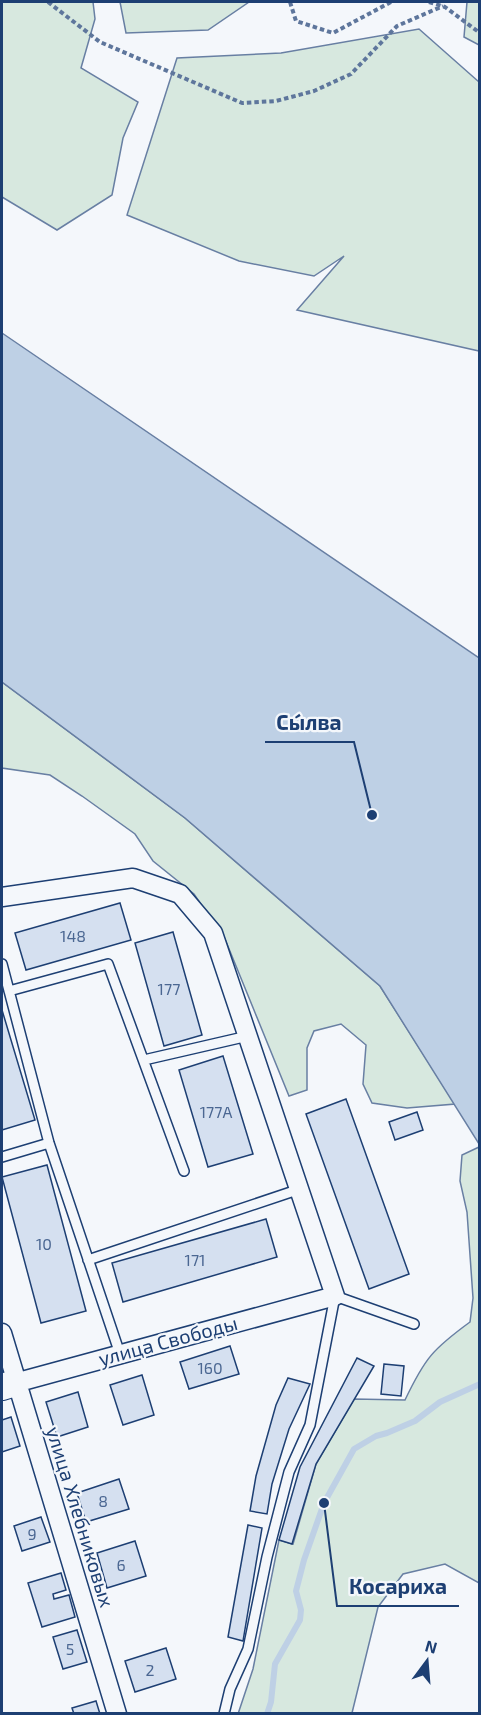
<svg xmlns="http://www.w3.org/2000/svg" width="481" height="1715" viewBox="0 0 481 1715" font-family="'Exo 2',sans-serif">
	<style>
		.green { fill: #d7e8df; stroke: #687fa3; stroke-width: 1.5 }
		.water { fill: #bed0e5; stroke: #687fa3; stroke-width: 1.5 }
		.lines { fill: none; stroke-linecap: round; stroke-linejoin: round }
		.stream { stroke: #bed0e5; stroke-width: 6 }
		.building { fill: #d5e0f0; stroke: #1d3f73; stroke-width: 1.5 }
		.lane-casing { stroke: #1d3f73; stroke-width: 12 }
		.street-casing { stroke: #1d3f73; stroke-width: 21 }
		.secondary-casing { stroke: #1d3f73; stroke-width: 28 }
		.path { stroke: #5e769c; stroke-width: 4; stroke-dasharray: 4.5 3; stroke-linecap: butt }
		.lane { stroke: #f4f7fb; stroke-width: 9 }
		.street { stroke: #f4f7fb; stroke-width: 18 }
		.secondary { stroke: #f4f7fb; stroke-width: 26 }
		.labels { text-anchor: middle; stroke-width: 4.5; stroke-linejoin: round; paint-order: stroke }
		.number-label { font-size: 16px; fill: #4b6792 }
		.street-label { font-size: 20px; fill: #1d3f73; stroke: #f4f7fb }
		.leader { fill: none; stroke: #1d3f73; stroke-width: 2 }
		.callout-dot { fill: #1d3f73; stroke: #f4f7fb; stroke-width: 2 }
		.callout-label { font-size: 21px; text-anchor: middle; font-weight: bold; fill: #1d3f73; stroke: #f4f7fb; stroke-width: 4.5; stroke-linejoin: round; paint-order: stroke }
	</style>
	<rect width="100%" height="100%" fill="#f4f7fb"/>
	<path class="green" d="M2,2h91l2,17 -14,49 57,34 -15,36 -11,57 -55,35 -55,-33z
		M120,2h129l-41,28 -82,3z
		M467,2h12v43l-15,-8z
		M419,29l60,53v269l-182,-41 47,-54 -30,20 -75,-15 -112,-46 50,-157 104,-5z
		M2,682l183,136 195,168 75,118 -48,4 -35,-5 -9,-19 3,-39 -25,-21 -27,7 -7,17v42l-18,6 -64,-157 -31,-45 -41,-33 -18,-27 -53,-38 -32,-21 -48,-7z
		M479,1147v436l-34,-19 -42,10 -25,33 -26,106 -114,1 15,-45 26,-129 14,4 23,-80 38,-65 51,1c20,-42 28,-51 65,-78l3,-24 -6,-86 -7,-31 2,-26z"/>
	<path class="water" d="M2,333l477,325v486l-99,-158 -195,-168 -183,-136z"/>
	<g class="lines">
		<path class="stream" d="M267,1714l4,-12 4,-38 25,-44 1,-10 -5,-19 8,-31 20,-57 30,-54 22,-13 11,-3 28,-12 25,-19 40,-18"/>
	</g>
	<path class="building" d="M120,903l11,37 -105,30 -11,-37z
		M173,932l29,103 -38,11 -29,-103z
		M2,1010l33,110 -33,10z
		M223,1056l30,98 -45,13 -29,-97z
		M346,1099l63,175 -40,15 -63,-175z
		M417,1112l6,18 -28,10 -6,-18z
		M47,1165l39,146 -45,12 -39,-146z
		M266,1219l11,38 -154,45 -11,-39z
		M230,1346l9,28 -50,15 -9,-27z
		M357,1358l17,8 -58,98 -24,80 -13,-4 21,-73z
		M384,1364l20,2 -3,30 -20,-2z
		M142,1375l12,40 -31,10 -13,-40z
		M288,1378l22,6 -21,45 -17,55 -5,30 -17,-3 6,-35 20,-71z
		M78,1392l10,35 -31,10 -11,-35z
		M11,1417l9,29 -18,6v-32z
		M119,1479l10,30 -43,13 -9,-29z
		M41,1517l9,25 -28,9 -8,-25z
		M248,1525l14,3 -19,113 -15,-4z
		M135,1541l11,35 -39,12 -10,-35z
		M61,1573l5,17 -13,4 1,5 15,-4 6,22 -33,10 -14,-44z
		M77,1630l10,32 -24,7 -10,-32z
		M166,1648l10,31 -41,13 -10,-31z
		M96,1701l4,13h-26l-2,-6z"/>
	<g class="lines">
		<defs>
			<path id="lane" d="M2,964l47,179 71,211
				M9,991l99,-27 76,207
				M144,1060l104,-24
				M2,1157l47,-14
				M88,1260l212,-71
				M224,1714l6,-25 18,-40 19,-92 22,-85 21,-47 25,-129 79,28"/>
			<path id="street" d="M2,897l131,-19 47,16 33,39 122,363 -320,87
				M2,1333l115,381"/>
			<path id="secondary" d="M2,1387l13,-4"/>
		</defs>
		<use href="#lane" class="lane-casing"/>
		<use href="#street" class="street-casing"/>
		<use href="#secondary" class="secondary-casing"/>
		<path class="path" d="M48,2l52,40 142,61 34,-2 38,-10 37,-17 46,-48 46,-20
			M290,2l6,19 37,12 58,-31
			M429,2l16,5 35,26"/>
		<use href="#lane" class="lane"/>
		<use href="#street" class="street"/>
		<use href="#secondary" class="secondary"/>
	</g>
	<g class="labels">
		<g class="number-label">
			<text x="73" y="942">148</text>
			<text x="169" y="995">177</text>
			<text x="216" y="1118">177А</text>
			<text x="44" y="1250">10</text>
			<text x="195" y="1266">171</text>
			<text x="210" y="1374">160</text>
			<text x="103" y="1507">8</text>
			<text x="32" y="1540">9</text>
			<text x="121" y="1571">6</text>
			<text x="70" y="1655">5</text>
			<text x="150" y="1676">2</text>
		</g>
		<g class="street-label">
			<text transform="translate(168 1341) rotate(-15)" y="7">улица Свободы</text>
			<text transform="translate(80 1517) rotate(73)" y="7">улица Хлебниковых</text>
		</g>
	</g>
	<path class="leader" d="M372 815L354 742H265M324 1503L337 1606H459"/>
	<g class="callout-dot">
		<circle cx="372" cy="815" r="6"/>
		<circle cx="324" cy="1503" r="6"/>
	</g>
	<g class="callout-label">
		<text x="309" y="730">Сы́лва</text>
		<text x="398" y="1594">Косариха</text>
	</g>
	<rect width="481" height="1715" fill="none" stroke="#1d3f73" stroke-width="6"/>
	<g transform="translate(427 1661) rotate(16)" stroke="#f4f7fb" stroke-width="4.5" paint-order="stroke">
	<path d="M0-4.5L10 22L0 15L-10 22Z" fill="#1d3f73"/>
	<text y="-9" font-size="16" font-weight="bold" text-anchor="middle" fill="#1d3f73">N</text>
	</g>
</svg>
